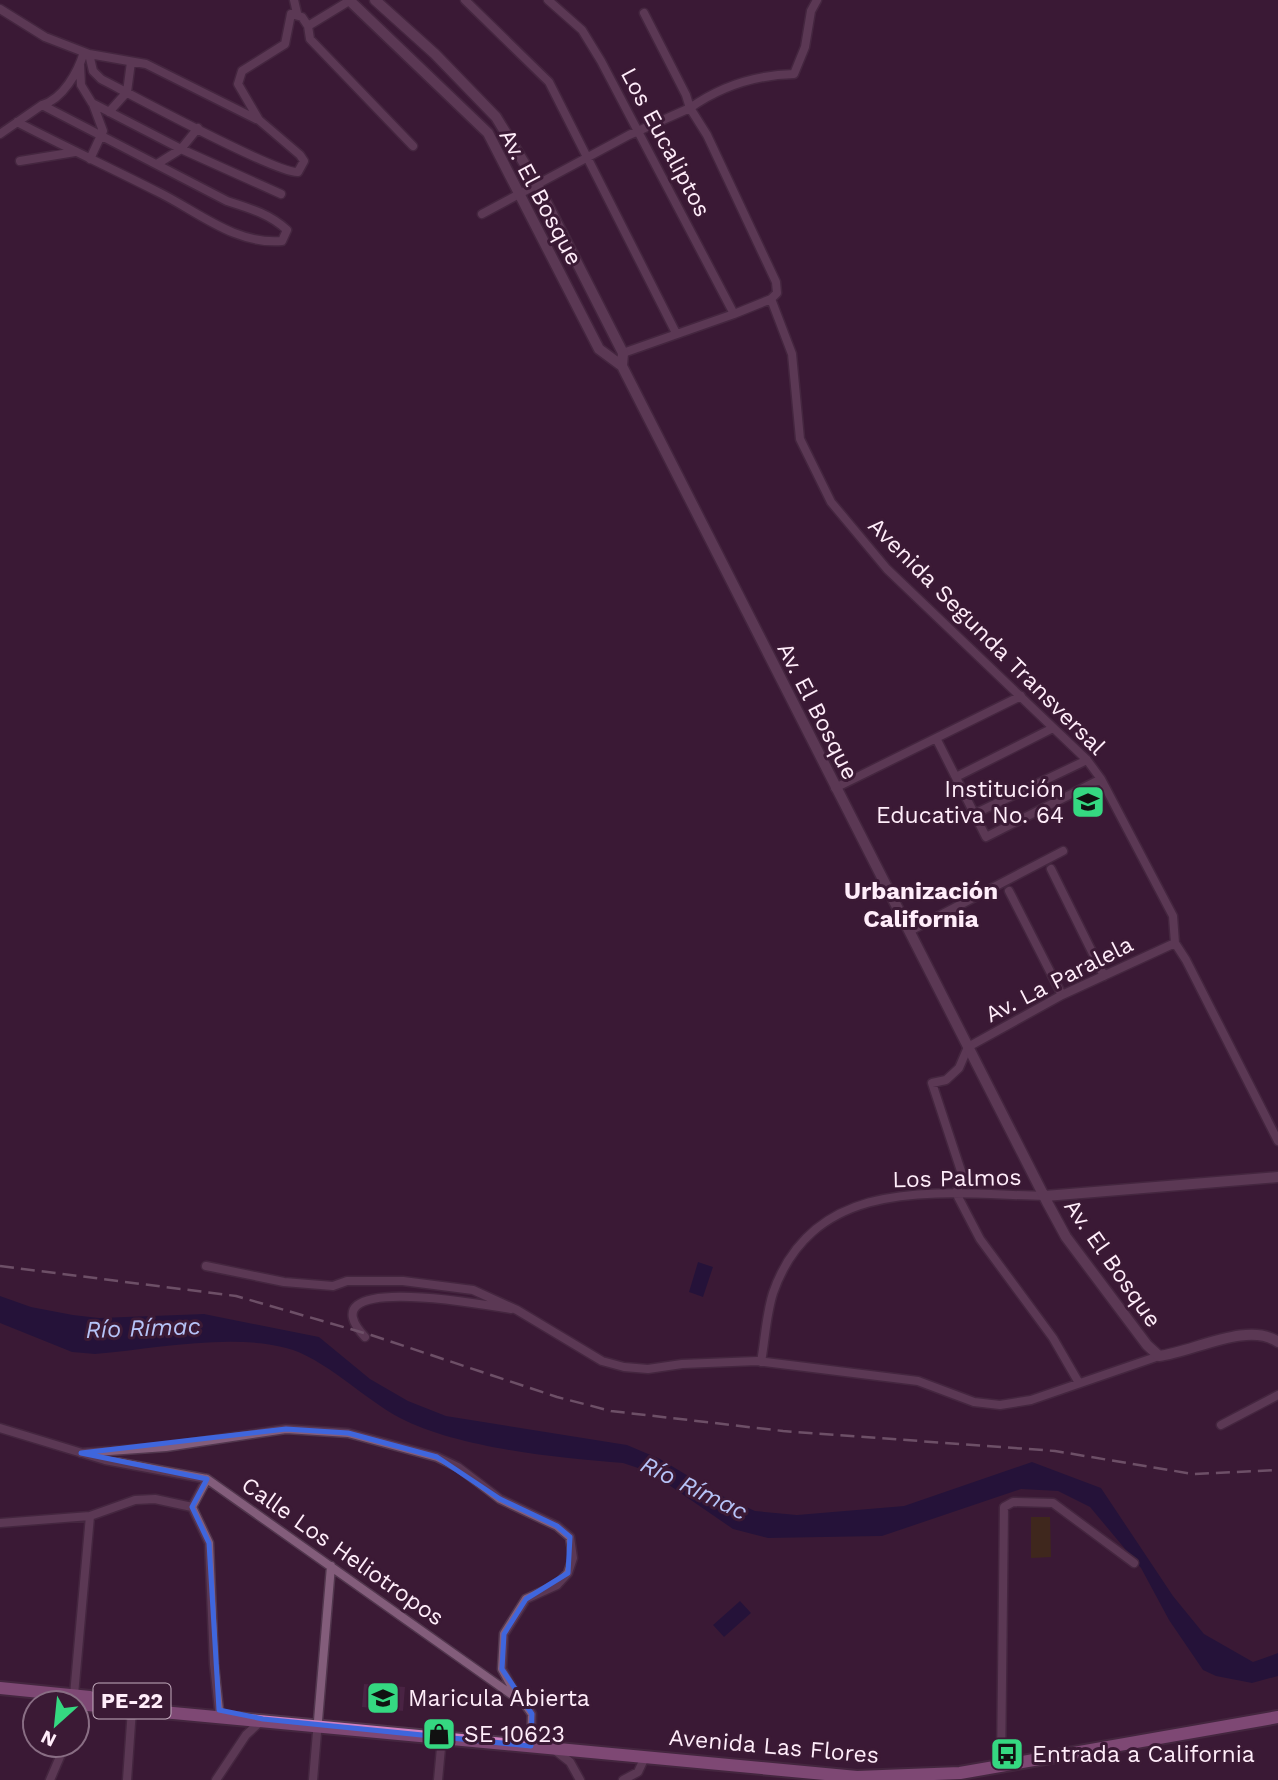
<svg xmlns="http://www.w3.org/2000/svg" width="1278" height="1780" viewBox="0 0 1278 1780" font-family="'Work Sans',sans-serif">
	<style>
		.built { fill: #492343 }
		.green { fill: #453801 }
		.water { fill: #0c0b3f }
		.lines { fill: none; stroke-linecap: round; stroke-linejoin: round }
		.minor-casing { stroke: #51364d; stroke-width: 11 }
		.tertiary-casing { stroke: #51364d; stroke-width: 13 }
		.trunk-casing { stroke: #51364d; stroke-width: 16 }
		.minor { stroke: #835d7b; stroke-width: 8 }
		.tertiary { stroke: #835d7b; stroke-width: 10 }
		.trunk { stroke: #d081c2; stroke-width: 12 }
		.rail { stroke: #aa91a4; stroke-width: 2.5; stroke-dasharray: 14 7; stroke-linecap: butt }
		.marked { fill: none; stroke: #3f66dd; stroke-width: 5; stroke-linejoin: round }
		.labels { text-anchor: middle; stroke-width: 6; stroke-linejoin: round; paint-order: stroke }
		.shield { fill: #3b1a35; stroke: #c4aebf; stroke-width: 2 }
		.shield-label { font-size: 21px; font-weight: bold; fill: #ffedfa }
		.street-label { font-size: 23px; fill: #ffedfa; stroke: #3b1a35 }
		.poi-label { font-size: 23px; fill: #ffedfa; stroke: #3b1a35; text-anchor: start }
		.neighbourhood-label { font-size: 24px; font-weight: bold; fill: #ffedfa; stroke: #3b1a35 }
		.water-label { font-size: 24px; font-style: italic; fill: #b6c3f7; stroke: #3b1a35 }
	</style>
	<rect width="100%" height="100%" fill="#3b1a35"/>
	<path class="built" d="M364,1684l41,3 -2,24 -41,-4z"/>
	<path class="green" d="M1031,1517h19l1,40 -20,1z"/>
	<path class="water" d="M698,1262l15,5 -10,30 -14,-5z
		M0,1296l31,11 42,8 26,3 105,-4 115,23 51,42 38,22 38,15 181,29 33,14 60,36 35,16 42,4 107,-9 128,-44 69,26 72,108 31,38 49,28 25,-9v23l-26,7 -36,-7 -13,-6 -34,-50 -28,-52 -51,-61 -32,-16 -37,-2 -139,47 -114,2 -35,-9 -83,-57 -27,-9c-66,-5 -165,-15 -223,-45 -36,-19 -77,-61 -114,-70 -56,-15 -132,1 -191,6l-23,-2 -72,-29z
		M740,1601l11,12 -27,24 -11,-12z"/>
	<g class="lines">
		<defs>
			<path id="minor" d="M294,0l3,13
				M465,0l84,82 127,251
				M548,0l34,30 19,31 133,253
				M0,9l45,28 44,17 57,10 110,55
				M308,26l2,13 103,107
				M89,54l4,17 8,8c29,15 176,95 197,93l6,-11 -4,-6 -41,-35 -21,-36 4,-13 43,-27 6,-30 11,3 6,9 41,-25
				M80,65l1,20 11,18 89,46 100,45
				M109,112l18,-20 4,-30
				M17,122c46,24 94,46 141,70 39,19 77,53 124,49l5,-11c-17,-16 -38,-22 -60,-29l-185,-96c21,-6 36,-33 42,-53
				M0,134l42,-29
				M90,159l13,-28 -10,-27
				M20,161l55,-9
				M157,164l24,-15 17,-21
				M482,214l147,-79 61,-27 -4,-13 -42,-82
				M771,299l21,55 8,85 31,63 56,67 200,191 14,19 72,137 2,27 11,17 92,181
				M623,353l111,-39 37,-15 6,-6 -1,-11 -69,-147 -17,-27c31,-22 66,-33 104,-34l11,-27 6,-36 6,-11
				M936,738l50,99 115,-58
				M956,777l97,-49
				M835,788l186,-92
				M974,814l113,-54
				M1051,869l53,107
				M1009,891l53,104
				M910,931l153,-80
				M206,1266l78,16 49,4 14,-5h56l70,9 44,20 85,51 22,6 24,2 34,-5 75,-3 161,20 56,21 26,3 31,-5 128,-44
				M365,1337c-62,-67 127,-31 146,-28
				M761,1362c4,-22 5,-47 12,-69 42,-121 170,-99 272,-97
				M1079,1383l-26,-45 -73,-99 -24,-46 7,-16 -31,-94 14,-3 13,-12 9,-21 94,-52 113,-52
				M1221,1425l57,-30
				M0,1428l105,32 102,19 318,225 7,10 -1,32
				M81,1453l85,-6 120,-18 62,4 89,24 21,10 42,32 57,27 13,11 3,21 -5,15 -11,12 -31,14 -22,35 -2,35 16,29
				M192,1507l17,36 5,121 5,46
				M192,1507l15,-28
				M0,1523l90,-7 45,-16 20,-1 37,8
				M74,1695l16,-179
				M556,1751l14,11 10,18
				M1001,1766l3,-259 9,-5 40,1 81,60
				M50,1780l15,-35
				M127,1780l5,-71
				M216,1780l30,-45 15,-14
				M313,1780l18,-214
				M438,1780l4,-43
				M623,1780l15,-8 7,-15"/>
			<path id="tertiary" d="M349,0l139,133 111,216 23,17
				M375,0l60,54 61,63 41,67 86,169 -1,13 425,836 19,35 81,108 12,11c34,-4 89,-35 119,-14
				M1045,1196l233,-19"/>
			<path id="trunk" d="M0,1688l90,9
				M77,1704l780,73 103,-4 318,-56"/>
		</defs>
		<use href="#minor" class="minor-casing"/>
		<use href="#tertiary" class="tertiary-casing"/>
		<use href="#trunk" class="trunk-casing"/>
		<use href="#minor" class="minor"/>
		<use href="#tertiary" class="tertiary"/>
		<use href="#trunk" class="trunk"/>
		<path class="rail" d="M0,1266l236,30 135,39 186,62 54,14 172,20 272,20 138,23 85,-4"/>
	</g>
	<path d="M0 0H1278V1780H0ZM286,1429l62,4 89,24 63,42 57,27 13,11 -2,36 -42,26 -22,35 -2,35 30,45 -1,32 -268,-27 -44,-9 -10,-167 -17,-36 15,-28 -126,-26z" fill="#3b1a35" fill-opacity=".55" fill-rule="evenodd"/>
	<path class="marked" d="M286,1429l62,4 89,24 63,42 57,27 13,11 -2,36 -42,26 -22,35 -2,35 30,45 -1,32 -268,-27 -44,-9 -10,-167 -17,-36 15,-28 -126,-26z"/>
	<defs>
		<symbol id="school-square" viewBox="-11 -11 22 22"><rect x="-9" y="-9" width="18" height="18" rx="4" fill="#35d881" stroke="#3b1a35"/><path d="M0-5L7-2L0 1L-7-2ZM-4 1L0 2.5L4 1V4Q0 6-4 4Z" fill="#111"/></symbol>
		<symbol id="shop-square" viewBox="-11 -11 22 22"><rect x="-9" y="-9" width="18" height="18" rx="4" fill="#35d881" stroke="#3b1a35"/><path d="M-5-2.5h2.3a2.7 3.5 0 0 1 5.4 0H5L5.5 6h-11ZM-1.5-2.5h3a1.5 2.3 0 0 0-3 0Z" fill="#111"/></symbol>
		<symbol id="bus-square" viewBox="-11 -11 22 22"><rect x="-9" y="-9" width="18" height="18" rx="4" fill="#35d881" stroke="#3b1a35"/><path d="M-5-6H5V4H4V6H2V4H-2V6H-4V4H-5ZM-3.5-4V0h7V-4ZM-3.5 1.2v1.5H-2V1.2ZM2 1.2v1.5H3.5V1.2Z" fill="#111"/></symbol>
	</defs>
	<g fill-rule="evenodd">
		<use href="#school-square" x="1069" y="783" width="38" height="38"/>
		<use href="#school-square" x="364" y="1679" width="38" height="38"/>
		<use href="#shop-square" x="420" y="1715" width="38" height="38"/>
		<use href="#bus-square" x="988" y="1735" width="38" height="38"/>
	</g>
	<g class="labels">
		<rect class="shield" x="93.5" y="1683.5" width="77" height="35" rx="5"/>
		<g class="shield-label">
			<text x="132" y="1708">PE-22</text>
		</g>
		<g class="street-label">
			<text transform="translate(666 142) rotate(62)" y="8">Los Eucaliptos</text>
			<text transform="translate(541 197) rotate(62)" y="8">Av. El Bosque</text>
			<text transform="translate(987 636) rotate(45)" y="8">Avenida Segunda Transversal</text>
			<text transform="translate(818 711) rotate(63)" y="8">Av. El Bosque</text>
			<text transform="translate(1059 979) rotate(-27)" y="8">Av. La Paralela</text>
			<text transform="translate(957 1178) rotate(-1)" y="8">Los Palmos</text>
			<text transform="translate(1113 1263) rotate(55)" y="8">Av. El Bosque</text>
			<text transform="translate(343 1551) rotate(35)" y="8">Calle Los Heliotropos</text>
			<text transform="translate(774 1746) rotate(5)" y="8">Avenida Las Flores</text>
		</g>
		<g class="poi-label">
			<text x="1064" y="797" text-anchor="end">Institución<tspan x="1064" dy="26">Educativa No. 64</tspan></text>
			<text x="408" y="1706">Maricula Abierta</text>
			<text x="464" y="1742">SE 10623</text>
			<text x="1032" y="1762">Entrada a California</text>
		</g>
		<g class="neighbourhood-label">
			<text x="921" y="899">Urbanización<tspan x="921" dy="28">California</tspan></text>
		</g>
		<g class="water-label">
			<text transform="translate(143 1328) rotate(-2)" y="8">Río Rímac</text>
			<text transform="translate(694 1488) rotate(26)" y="8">Río Rímac</text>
		</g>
	</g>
	<g transform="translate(56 1724) rotate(207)"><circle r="33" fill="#3b1a35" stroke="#896e84" stroke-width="2"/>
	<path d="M0-5L12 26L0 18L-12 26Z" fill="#35d881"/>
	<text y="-10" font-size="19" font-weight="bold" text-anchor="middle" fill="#ffedfa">N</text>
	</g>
</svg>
